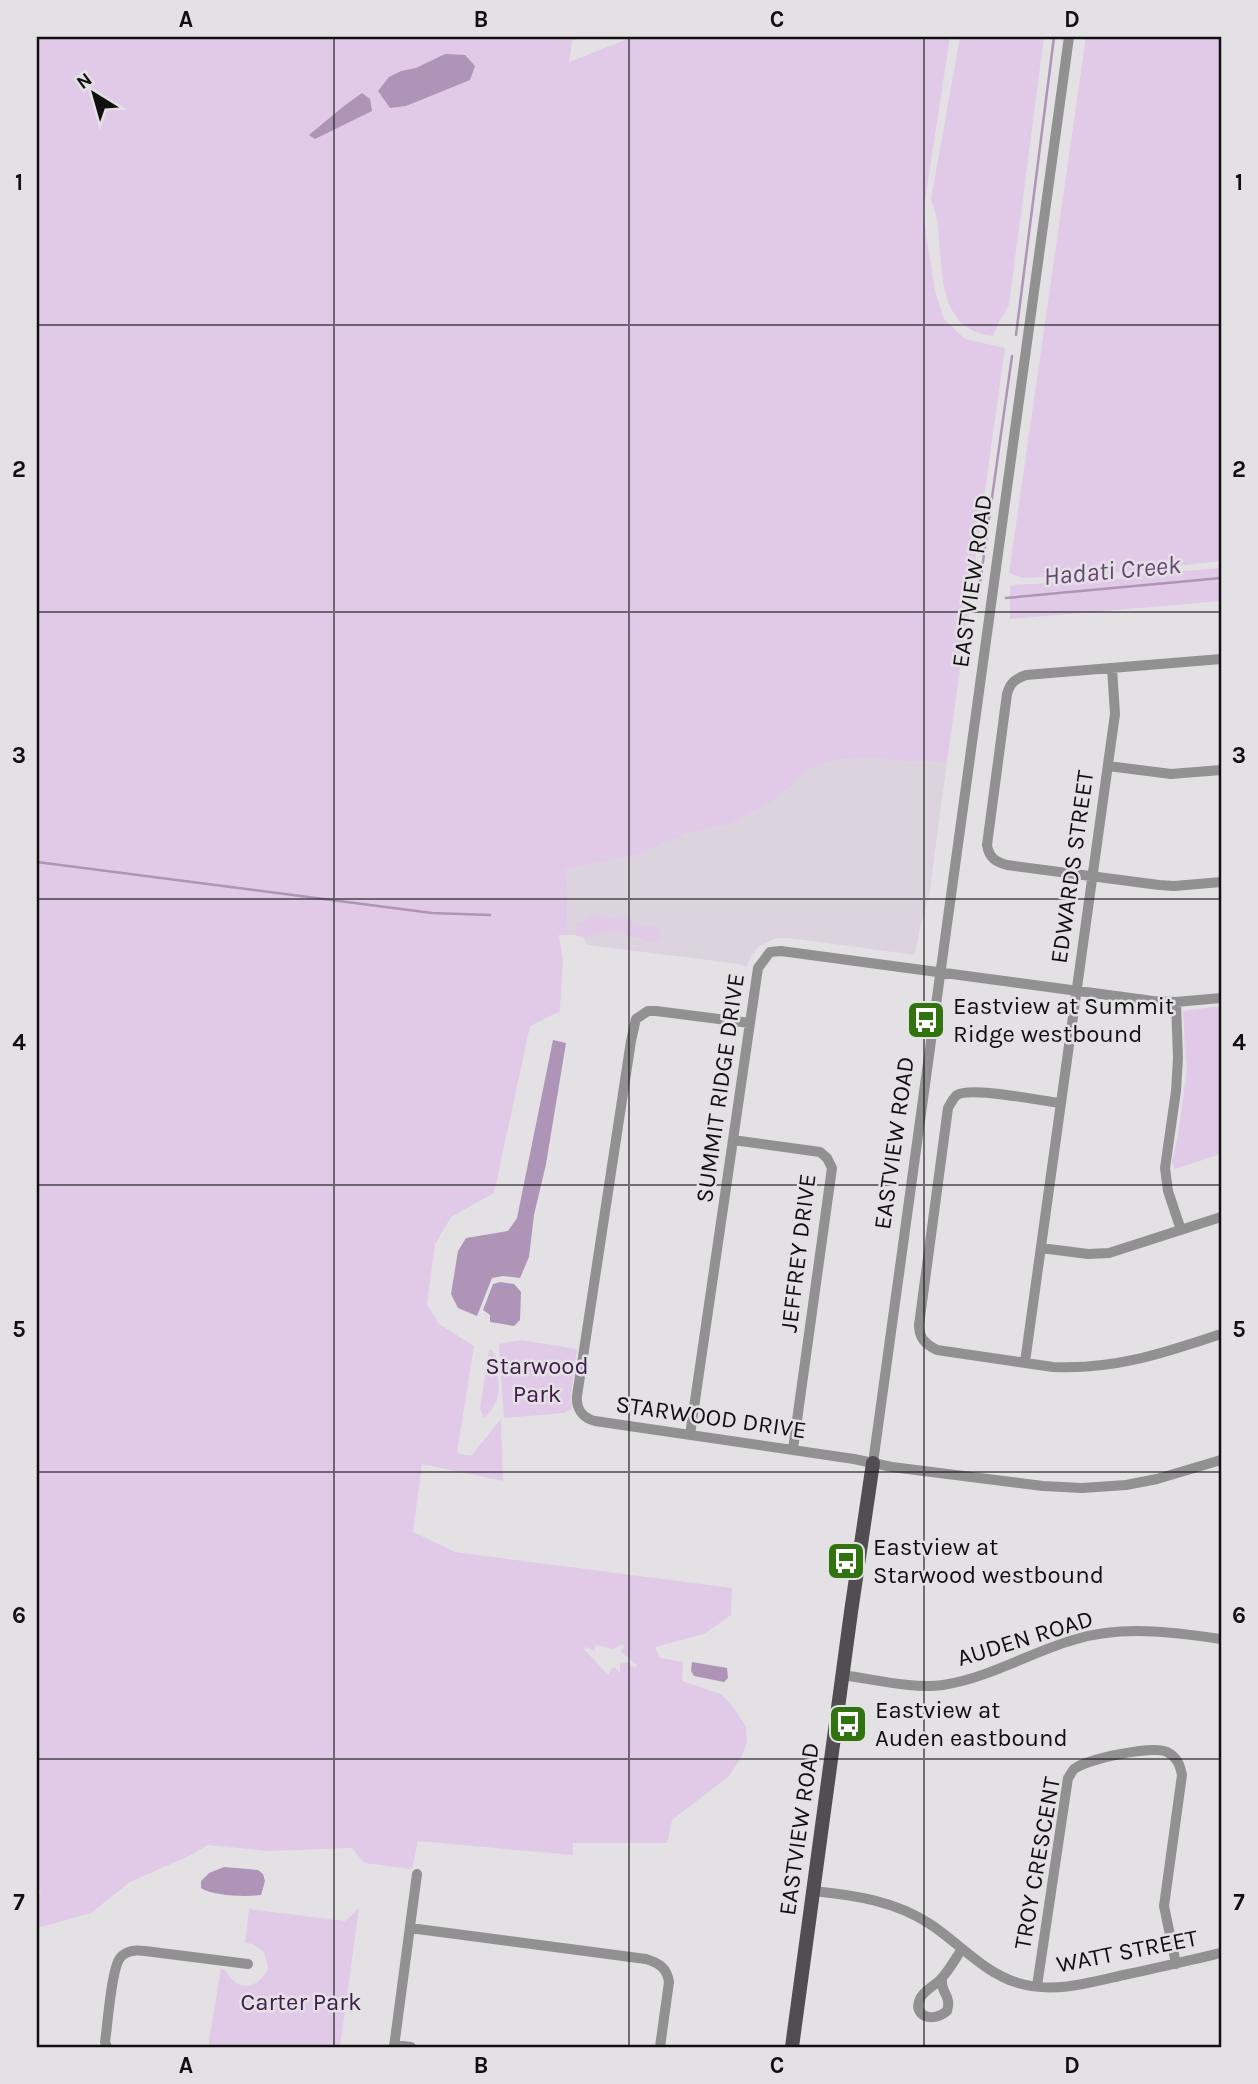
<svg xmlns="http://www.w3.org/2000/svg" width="1258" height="2084" viewBox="0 0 1258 2084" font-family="Karla,sans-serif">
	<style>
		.built { fill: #dbd4de }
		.green { fill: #e0cae7; fill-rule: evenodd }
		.water { fill: #ae94b7 }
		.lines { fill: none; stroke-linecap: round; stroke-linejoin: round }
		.stream { stroke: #ae94b7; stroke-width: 2.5 }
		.minor { stroke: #929192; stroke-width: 10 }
		.major { stroke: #514e51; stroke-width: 14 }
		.grid { fill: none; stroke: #111011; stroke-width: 2; stroke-opacity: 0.55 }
		.labels { text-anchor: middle; stroke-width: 5; stroke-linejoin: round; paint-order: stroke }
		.street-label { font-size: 24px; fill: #111011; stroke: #e4e1e5 }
		.poi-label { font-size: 24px; fill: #111011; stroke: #e4e1e5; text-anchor: start }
		.park-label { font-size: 24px; fill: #3f1c4a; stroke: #e4e1e5 }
		.water-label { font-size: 26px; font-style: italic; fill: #6a4575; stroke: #e4e1e5 }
		.neatline { fill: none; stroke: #111011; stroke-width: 2.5 }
		.grid-label { font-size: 23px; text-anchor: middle; font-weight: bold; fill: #111011 }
	</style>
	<rect width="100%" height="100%" fill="#e4e1e5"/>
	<path class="built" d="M870,757l30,4 47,1 -18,134 -9,32 -5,27 -126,-17h-12l-18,8 -7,9 -6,12 -6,-3 -153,-19 -4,-9 -15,-1 -1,-58 -2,-7 71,-15 52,-22 43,-9 44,-24 37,-32 22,-8z"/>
	<path class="green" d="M37,37h544l-9,4 -3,21 64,-25h317l-27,176 12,78 9,28 21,20 40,9 -58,414 -47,-1 -30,-4 -36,3 -22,8 -37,32 -44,24 -43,9 -52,22 -71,15 2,7 1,58h-9l4,25 -3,51 -30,15 -36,167 -43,24 -16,27 -8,60 12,20 35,22 -17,107 14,3 30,-37 2,62 -81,-17 -9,68 42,20 277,36 -1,27 -27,19 -49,13 5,11 23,4 -1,19 39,13 14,15 11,18 1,15 -5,14 -13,20 -57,44 -5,23h-94v12l-155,-14 -6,28 -48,-6 -12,-15 -84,3 -60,-6 -19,11 -59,26 -39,31 -54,15v-27l4,-11 -4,-1zM623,1644l1,4 -3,1v3l17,14 -4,1 -7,-5 -7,2v9l-6,-6 -3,2 -3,6 -24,-26 2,-2 9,4v-6l18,4z
		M960,37h84l-35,268 -10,17 -6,14c-60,-7 -49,-73 -56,-116 -1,-7 -4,-14 -6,-21z
		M1086,37h135v524l-110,12 -88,5 -14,-5z
		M1221,568v33l-211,18v-34l101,-5 47,-7z
		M592,914l20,5 12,-3 10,9 22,2 4,3v10l-14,2 -6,-5h-8l-14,-6 -14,1 -12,5 -16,-1v-12l10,-3z
		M1221,1006v148l-46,15 -3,-7 6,-27 9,-66 -2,-18 -2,-40z
		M521,1340l56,9 -6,47 1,13 -8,4 -60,5 -5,-74z
		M489,1350h3l4,7c-2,9 1,14 2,24 3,17 -3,25 -14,38l-4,-10z
		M359,1908l-19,139h-132l13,-79c6,3 7,8 12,12 13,13 30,2 35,-12l-4,-16 -11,-8 -8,-1 4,-34 96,12z"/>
	<path class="water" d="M445,54l20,1 10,11 -5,14 -64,26 -16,2 -12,-17 11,-14 12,-6 15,-3z
		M362,93l8,6 2,12 -57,28 -6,-4 35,-29z
		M553,1040l13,3 -20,121 -12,51 -5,42 -9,21 -17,-2 -11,2 -15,38 -19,-8 -7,-14 7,-43 8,-13 42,-7 9,-13z
		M500,1282l14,2 7,8 -1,28 -6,6 -24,-4v-7l-7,-5 10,-26z
		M692,1662l35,6 1,10 -4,4 -30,-6 -3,-5z
		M224,1867l34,3 5,4 2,7 -4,14c-15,2 -48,1 -60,-7v-7l8,-8z"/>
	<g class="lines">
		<path class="stream" d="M1016,335l38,-298
			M978,597l34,-241
			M1006,598l215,-20
			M37,862l395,51 58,2"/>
		<path class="minor" d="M1221,659l-195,16c-11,4 -16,8 -19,19l-20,151c2,13 9,17 20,20l152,20 15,1 47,-4
			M1108,766l63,8 50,-4
			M1176,1002l2,56 -2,33 -11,77 3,23 13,39
			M750,1023l-94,-12h-8l-12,8 -5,22 -54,355c-1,13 6,22 18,25l259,38 38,8 151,19 39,2 44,-3 31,-6 64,-19
			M1060,1103c-18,-2 -90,-17 -103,-8 -4,3 -6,8 -9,13l-29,217c0,13 6,19 18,25l116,17c62,3 111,-14 168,-33
			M733,1140l87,12 7,6 5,10 -39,281
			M1041,1248l47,6 21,-1 112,-36
			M1025,1362l90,-648 -3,-46
			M690,1435l68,-467 12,-16 11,-1 372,50 23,1 45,-4
			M873,1463l196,-1426
			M842,1675c30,4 71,14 101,10 46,-7 86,-32 130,-45 48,-15 100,-8 148,-1
			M813,1891c41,4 82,10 117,33 29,19 54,49 88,59 37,11 73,-1 110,-9 31,-6 62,-14 93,-21
			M410,1928l236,31c13,4 21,9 23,23l-9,65
			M942,1979c-2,14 10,16 5,32 -15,13 -35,4 -27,-12 3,-8 14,-13 20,-19 9,-9 15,-21 22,-31
			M1037,1986l31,-208c1,-1 5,-8 6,-9 12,-10 79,-24 93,-17 10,5 13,13 15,23l-18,131 12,58
			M394,2045l17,2
			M107,2047l-2,-5 1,-8c2,-15 6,-66 14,-76 7,-8 15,-8 25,-7l103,13
			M394,2047l23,-173"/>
		<path class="major" d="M792,2047l59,-435 22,-149"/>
	</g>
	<path class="grid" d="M334,37v2010M629,37v2010M924,37v2010M37,325h1184M37,612h1184M37,899h1184M37,1185h1184M37,1472h1184M37,1759h1184"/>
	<defs>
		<symbol id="bus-square" viewBox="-11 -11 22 22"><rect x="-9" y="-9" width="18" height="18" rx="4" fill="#31730f" stroke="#e4e1e5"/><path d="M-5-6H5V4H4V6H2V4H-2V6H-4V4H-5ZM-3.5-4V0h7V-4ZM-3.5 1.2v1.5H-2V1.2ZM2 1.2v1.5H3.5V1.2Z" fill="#fff"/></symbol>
	</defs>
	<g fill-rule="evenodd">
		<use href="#bus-square" x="904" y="998" width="44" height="44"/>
		<use href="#bus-square" x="824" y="1539" width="44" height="44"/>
		<use href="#bus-square" x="826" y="1702" width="44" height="44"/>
	</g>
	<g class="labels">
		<g class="street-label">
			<text transform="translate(972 581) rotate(-82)" y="8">EASTVIEW ROAD</text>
			<text transform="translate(1072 867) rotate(-82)" y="8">EDWARDS STREET</text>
			<text transform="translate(720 1088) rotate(-82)" y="8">SUMMIT RIDGE DRIVE</text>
			<text transform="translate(894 1143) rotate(-82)" y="8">EASTVIEW ROAD</text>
			<text transform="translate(798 1253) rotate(-83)" y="8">JEFFREY DRIVE</text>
			<text transform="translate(711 1417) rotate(8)" y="8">STARWOOD DRIVE</text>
			<text transform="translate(1025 1638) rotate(-17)" y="8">AUDEN ROAD</text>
			<text transform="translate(799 1829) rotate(-82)" y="8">EASTVIEW ROAD</text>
			<text transform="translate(1037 1863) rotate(-80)" y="8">TROY CRESCENT</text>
			<text transform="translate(1127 1951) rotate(-11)" y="8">WATT STREET</text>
		</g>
		<g class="poi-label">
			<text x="953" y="1014">Eastview at Summit<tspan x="953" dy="28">Ridge westbound</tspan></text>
			<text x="873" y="1555">Eastview at<tspan x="873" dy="28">Starwood westbound</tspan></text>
			<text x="875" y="1718">Eastview at<tspan x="875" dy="28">Auden eastbound</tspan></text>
		</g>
		<g class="park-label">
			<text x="537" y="1374">Starwood<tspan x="537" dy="28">Park</tspan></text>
			<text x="301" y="2010">Carter Park</text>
		</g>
		<g class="water-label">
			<text transform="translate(1112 570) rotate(-5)" y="9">Hadati Creek</text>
		</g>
	</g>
	<rect width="1258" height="2084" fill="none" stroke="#e4e1e5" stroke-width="77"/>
	<g transform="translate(94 94) rotate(323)" stroke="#e4e1e5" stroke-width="5" paint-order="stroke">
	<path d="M0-5L12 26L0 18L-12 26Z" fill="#111011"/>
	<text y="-10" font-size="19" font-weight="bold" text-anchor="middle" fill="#111011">N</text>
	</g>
	<rect x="38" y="38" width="1182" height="2008" class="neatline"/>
	<g class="grid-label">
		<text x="186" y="27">A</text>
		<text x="481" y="27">B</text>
		<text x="777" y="27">C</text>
		<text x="1072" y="27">D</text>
		<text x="19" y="190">1</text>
		<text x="1239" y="190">1</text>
		<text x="19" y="477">2</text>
		<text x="1239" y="477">2</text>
		<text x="19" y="763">3</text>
		<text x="1239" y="763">3</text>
		<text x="19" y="1050">4</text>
		<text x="1239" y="1050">4</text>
		<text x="19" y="1337">5</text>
		<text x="1239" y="1337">5</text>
		<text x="19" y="1623">6</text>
		<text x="1239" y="1623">6</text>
		<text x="19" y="1910">7</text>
		<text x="1239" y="1910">7</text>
		<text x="186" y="2073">A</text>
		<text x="481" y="2073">B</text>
		<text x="777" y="2073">C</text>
		<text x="1072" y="2073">D</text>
	</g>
</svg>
